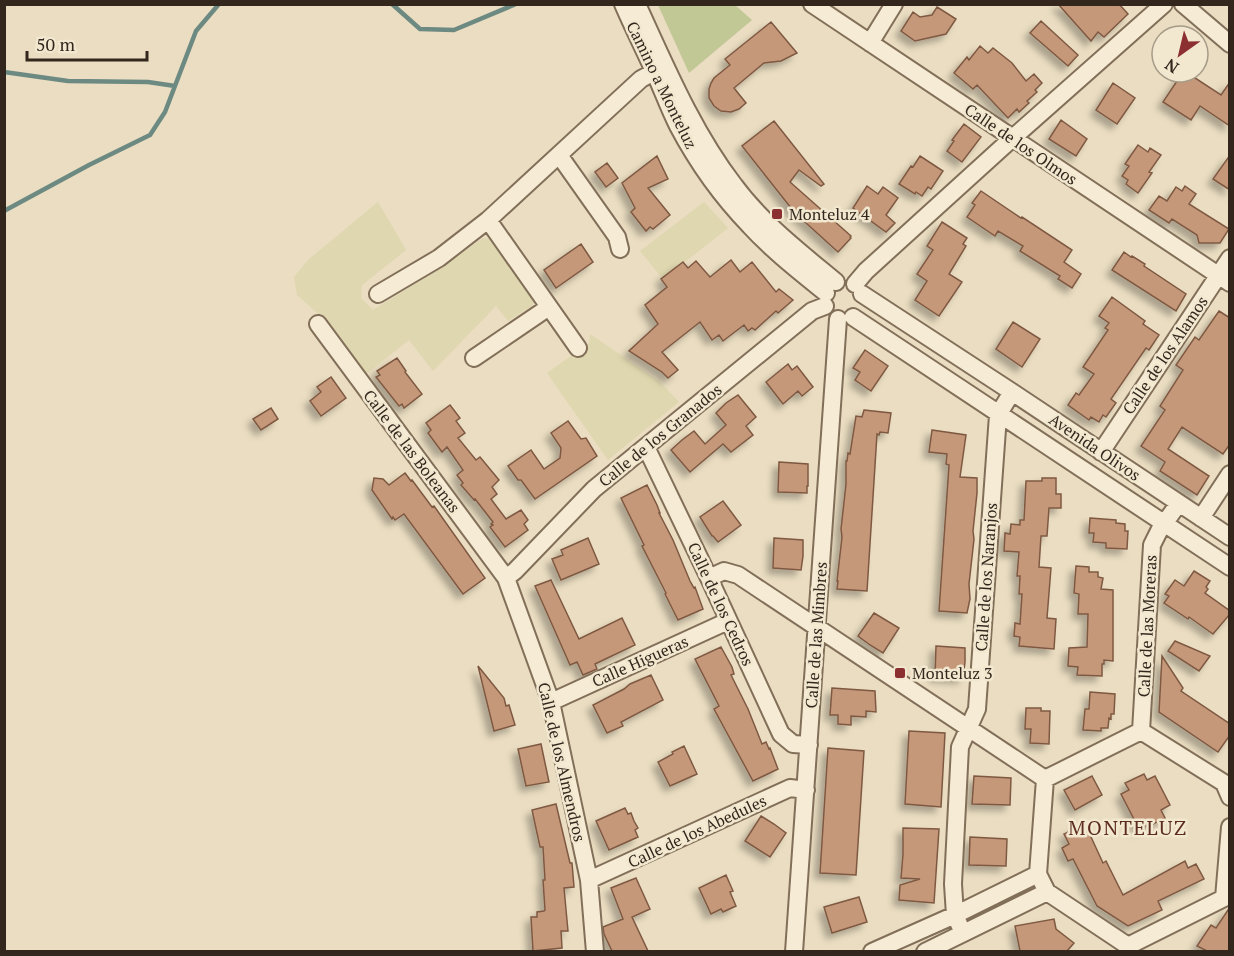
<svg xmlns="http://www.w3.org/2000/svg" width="1234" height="956" viewBox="0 0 1234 956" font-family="'PT Serif',serif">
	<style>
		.farmland { fill: #dfd7af }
		.green { fill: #c2c796 }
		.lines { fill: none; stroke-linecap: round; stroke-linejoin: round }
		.stream { stroke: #6c8a82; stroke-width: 4.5 }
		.building { fill: #c5987a; stroke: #7f5942; stroke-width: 1.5; filter: url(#shadow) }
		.minor-casing { stroke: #826f5a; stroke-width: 20 }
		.minor { stroke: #f6ebd4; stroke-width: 16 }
		.poi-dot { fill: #8c2f31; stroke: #f2e8d0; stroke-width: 2 }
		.labels { text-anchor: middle; stroke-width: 5; stroke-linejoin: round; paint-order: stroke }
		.street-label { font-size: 16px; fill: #33271d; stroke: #f2e8d0 }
		.poi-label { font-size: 16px; fill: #33271d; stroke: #f2e8d0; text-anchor: start }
		.quarter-label { font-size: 20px; letter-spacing: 1.5px; fill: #5c2c20; stroke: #f2e8d0 }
	</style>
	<defs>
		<filter id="shadow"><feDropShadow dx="-5.5" dy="5.5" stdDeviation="3" flood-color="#0004"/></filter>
	</defs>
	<rect width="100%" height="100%" fill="#eaddc1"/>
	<path class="farmland" d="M378,202l28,48 -44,35 -1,13 12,12 69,-43 41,-29 6,1 45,62 -2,5 -24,15 -12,-15 -63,65 -24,-31 -43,34 -41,-54 -28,-25 -3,-18 14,-17z
		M704,202l24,26 -65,51 -23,-28z
		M590,334l69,47 20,21 -71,58 -61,-87 42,-30z"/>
	<path class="green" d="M658,5h77l17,15 -63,53z"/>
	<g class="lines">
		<path class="stream" d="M392,4l28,25 34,1 62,-26
			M4,72l64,9 80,1 27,4
			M4,211l85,-46 61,-30 15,-23 31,-81 23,-27"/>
	</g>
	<path class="building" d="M1058,4h61l9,10 -24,23 -6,-5 -7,9z
		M937,7l19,12 -10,15 -31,7 -14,-10 12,-19 7,5 12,-2z
		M1041,21l37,34 -10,11 -38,-33z
		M771,22l26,31 -16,8 -17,2 -30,25 12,15 -7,6 -8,3 -10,-1 -7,-5 -5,-8v-9l2,-6 3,-5 16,-13 -5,-6z
		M980,46l8,7 5,-5 19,15 14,18 8,-7 8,9 -7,7 2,2 -10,9 2,2 -10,9 -2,-3 -9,9 -31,-33 -4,4 -19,-16 13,-16 2,3z
		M1183,72h3l35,23 9,-13v44l-30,-20 -9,14 -28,-18z
		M1113,83l22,15 -18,26 -21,-14z
		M1061,120l26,19 -11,17 -27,-17z
		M774,121l50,63 -3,2 -22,-16 -9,12 61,54 -1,1 1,1 -13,14 -43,-39 -53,-67z
		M964,124l17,13 -19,25 -15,-11 7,-10 -2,-1z
		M1138,145l10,7 2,-4 11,7 -12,17 3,1 -14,20 -12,-9 2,-4 -6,-4 7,-10 -4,-2z
		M1230,155v35l-17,-11z
		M657,156l11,23 -20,9 22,27 -17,14 -3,-2 -4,4 -15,-19 4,-4 -13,-25z
		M920,156l23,15 -12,18 -3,-2 -6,9 -6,-4 -1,2 -16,-10 12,-18 2,1z
		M607,163l11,15 -12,9 -11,-15z
		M867,186l11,8 5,-7 15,11 -12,17 9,8 -9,9 -33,-24z
		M1185,186l11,8 -7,10 40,25 -9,14h-21l-2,-8 -25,-16 -3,4 -20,-13 10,-14 8,5 9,-14 6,4z
		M981,191l40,27 1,-1 50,33 -8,12 17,12 -9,14 -14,-9 2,-3 -40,-25 3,-5 -25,-15 -3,5 -28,-19 8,-12 -3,-2z
		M942,222l25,16 -4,6 3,2 -17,28 13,8 -23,34 -24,-16 12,-19 -10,-7 16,-24 -6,-4z
		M581,244l12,18 -37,26 -12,-18z
		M1124,252l7,5 1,-1 13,8 -1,2 42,28 -10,17 -64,-41z
		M731,260l9,12 12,-10 24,30 3,-3 14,11 -15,13 -2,-2 -21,19 -3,-2 -4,3 -4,-6 -21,16 -4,-6 -7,5 -12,-18 -38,30 16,18 -10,8 -6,-6 -33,-21 29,-27 -13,-19 22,-18 -6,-8 22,-17 5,6 8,-7 14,16z
		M1112,297l33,24 -2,3 16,11 -10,15 -3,-2 -35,51 5,4 -10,14 -3,-2 -4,7 -8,-5 -2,3 -21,-15 8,-12 3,2 15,-21 -11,-7 25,-37 -3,-2 4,-5 -10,-7z
		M1219,311l11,7v126l-7,10 -41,-27 -14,22 41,27 -12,19 -37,-24 5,-9 -24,-16 24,-36 -5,-4 23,-36 -7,-5 19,-28 4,3z
		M1013,322l27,17 -18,28 -26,-18z
		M865,350l23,16 -17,25 -16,-11 5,-8 -7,-4z
		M397,358l9,13 -1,1 17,22 -18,14 -2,-4 -3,2 -23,-29 4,-2 -3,-4z
		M788,364l4,6 5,-4 16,21 -11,9 -4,-5 -15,13 -17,-22z
		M331,377l15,21 -25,18 -11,-15 11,-9 -4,-5z
		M738,395l18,22 -10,9 7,9 -22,17 -8,-8 -33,28 -19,-22 11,-10 12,-9 11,13 21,-19 -10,-12 10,-10z
		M450,405l10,13 -4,3 9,12 -7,5 18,22 4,-3 19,23 -7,7 5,7 -6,5 15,20 15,-9 7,10 -4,4 4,6 -23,17 -15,-20 3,-2 -2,-1 2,-2 -18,-23 -1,1 -13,-15 2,-2 -6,-8 6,-5 -16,-23 -5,5 -14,-19 3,-3 -5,-7z
		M271,408l7,11 -17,11 -8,-11z
		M864,410l27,3 -3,20 -8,-1 -1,3 -2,-1 -10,157 -30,-2 1,-8h-1l5,-44 -1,-8 5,-45v-23h1l1,-8 2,1 6,-38 6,1z
		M568,421l13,18 5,-1 11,18 -62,43 -14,-19h-3l-10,-14 23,-16 13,19 16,-11 1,-10 -10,-15z
		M932,430l34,5 -6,42 17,1v15l-4,38 1,8 -5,45 1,15 -3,14 -28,-2 10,-146 -3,-1 1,-10 -18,-2z
		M779,462l29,2v22h-1v7l-29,-1z
		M405,473l6,8 1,-1 20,27 2,-1 51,72 -22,16 -59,-80 -9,6 -2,-3 -1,2 -20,-29 2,-12 9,1 6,6z
		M1042,478h14v16h5v14h-12l-2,28h-6l-2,31 12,1 -4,50 9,1 -2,30 -35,-3 1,-9 -6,-1 1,-13 5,1 2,-30h-3l1,-18h-3l2,-24 -15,-1 1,-18 5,1 1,-10 9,1v-5h4l2,-39h16z
		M647,485l10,20 3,8h-1l14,27 17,41 4,7 1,-1 8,22 -25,11 -13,-26 1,-1 -24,-47 2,-1 -23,-47z
		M723,501l18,24 -23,17 -5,-6h-1l-12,-19z
		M1090,518l26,2v3l9,1v7h3l-1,18 -21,-1v-5l-13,-1 1,-9h-5z
		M588,538l11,26 -38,16 -9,-21 11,-4 -2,-5z
		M774,538l29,2v16l-2,14 -28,-2z
		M1076,566l13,1v5h9v5l5,1 -2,11 12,1v71l-9,-1v4h-2v12l-25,-1 1,-8 -10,-1 1,-18 18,-1 1,-33h-10l1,-20 -5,-1z
		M1194,571l16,10 -4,6 2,2 -3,4 25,18v3l-17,20 -24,-17 -1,2 -24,-16 5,-7 -4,-2 10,-14 9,6z
		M551,580l28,59 43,-21 13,27 -40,19 2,5 -14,6 -6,-13 -7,3 -35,-79z
		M874,613l25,15 -16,25 -13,-8 -12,-9z
		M1175,641l35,15 -11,15 -31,-20z
		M936,646l29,2v14l-2,16 -28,-2z
		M721,647l11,20 2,7 -3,1 17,34 14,35 4,-2 3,7 1,-1 8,21 -25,12 -39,-72 5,-3 -24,-47z
		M1162,656l21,32 -2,3 49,33v11l-12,17 -59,-40z
		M478,666l26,32 2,8 3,-1 6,20 -21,6z
		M651,675l12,25 -42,22 2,4 -16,7 -14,-28 31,-16 6,-5z
		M832,688l43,3 1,21 -10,-1v6l-15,-1v9l-13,-1v-9h-8z
		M1090,692l25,2 -1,20h-3v5l-2,-1 -1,10h-7v3l-18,-1 2,-21h4z
		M1026,708h15v3h9l-1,33 -19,-1 1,-14h-6z
		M909,731l36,2 -4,74 -36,-3z
		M541,744l8,38 -23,4 -8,-37z
		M684,746l13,28 -27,12 -12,-24 15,-8 -1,-2z
		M828,748l36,3 -8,124 -36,-2z
		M1144,774l3,6 8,-4 15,29 -9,5 4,8 -18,9v-2l-8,4 -18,-35 8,-4 -4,-7z
		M974,776l37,2 -1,27 -38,-1z
		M1092,776l10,19 -27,15 -11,-20z
		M556,804l14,59h2l2,24 -10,1 4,43h-7l1,17 -29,3 -2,-34h6v-5l7,-1 1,-1 -2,-30h2l-2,-33h-3l-8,-37z
		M625,808l3,6 3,-1 3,8 4,7 -3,2 3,7 -29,13 -13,-29z
		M761,816l13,8 12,9 -16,24 -25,-16z
		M1085,824l18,39 3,-2 17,34 62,-34 3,7 8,-4 8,15 -46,22 4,9 -34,16 -31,-20 -24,-47 -5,2 -6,-13 7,-4 -5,-10z
		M903,828l36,1 -5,74 -35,-3 1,-15 20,-6 -19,-1 2,-24z
		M970,837l37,2 -1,27 -37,-1z
		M726,875l7,16 -3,1 6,14 -13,6 -2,-3 -10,5 -12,-26z
		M636,878l14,31 -18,8 16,34h-36l-8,-17 -1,-7 20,-8 -12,-31z
		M859,897l8,25 -35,11 -8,-26z
		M1230,907v44h-23l-10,-5 14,-21 5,3z
		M1054,919l2,10 18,14 -7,8h-47l-5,-25z"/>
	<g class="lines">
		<defs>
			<path id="minor" d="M623,4c10,23 21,45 31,67 8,18 15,37 24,55 19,36 44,71 72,100 23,25 50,46 76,67
				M637,4c28,61 56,128 97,181 28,38 66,67 102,97
				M812,4l418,279
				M1183,4l47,40
				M870,43l24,-39
				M559,155l58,82 3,12
				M488,220l90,128
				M855,284l11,-13 141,-128 157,-139
				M378,294l61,-36 49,-38 153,-141 13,-7 11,-4
				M862,294l150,98 218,145
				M853,317l377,250
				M318,324l188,254 45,124 38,178 6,72
				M474,358l75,-51
				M646,447l63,131 72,156 12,10 16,1
				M1101,452l129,-194
				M1201,518l29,-44
				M506,578l9,-7 79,-82 218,-178 13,-5
				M709,578l15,-7 14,4 307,204
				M551,702l177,-81
				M1141,731l11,-186 7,-14 20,-28
				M1141,731l83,52 6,14
				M1045,779l-7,95 9,18 81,54
				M1045,779l96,-48
				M589,880l201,-92 16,2
				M1224,898l6,-71
				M963,933l-8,-18 -2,-31 7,-137 17,-38 21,-294 14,-23
				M1128,946l96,-48
				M794,952l44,-633
				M872,952l83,-37 83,-41
				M925,952l122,-60"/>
		</defs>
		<use href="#minor" class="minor-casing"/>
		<use href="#minor" class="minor"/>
	</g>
	<g class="poi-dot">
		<rect x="771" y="208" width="12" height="12" rx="3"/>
		<rect x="894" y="667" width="12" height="12" rx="3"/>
	</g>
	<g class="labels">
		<g class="street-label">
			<text transform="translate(662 85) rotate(64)" y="6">Camino a Monteluz</text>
			<text transform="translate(1021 144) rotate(34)" y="6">Calle de los Olmos</text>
			<text transform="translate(1165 355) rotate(-56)" y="6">Calle de los Alamos</text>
			<text transform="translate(660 435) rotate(-39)" y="6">Calle de los Granados</text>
			<text transform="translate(1095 447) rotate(34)" y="6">Avenida Olivos</text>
			<text transform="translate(412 451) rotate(53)" y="6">Calle de las Boleanas</text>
			<text transform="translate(986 577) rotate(-86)" y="6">Calle de los Naranjos</text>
			<text transform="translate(721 604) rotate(65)" y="6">Calle de los Cedros</text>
			<text transform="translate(1147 626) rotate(-87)" y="6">Calle de las Moreras</text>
			<text transform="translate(816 635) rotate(-86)" y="6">Calle de las Mimbres</text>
			<text transform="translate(640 661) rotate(-24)" y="6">Calle Higueras</text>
			<text transform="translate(562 762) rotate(77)" y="6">Calle de los Almendros</text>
			<text transform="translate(697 831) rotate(-25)" y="6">Calle de los Abedules</text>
		</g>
		<g class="poi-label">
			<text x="789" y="220">Monteluz 4</text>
			<text x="912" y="679">Monteluz 3</text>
		</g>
		<g class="quarter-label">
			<text x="1128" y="835">MONTELUZ</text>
		</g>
	</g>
	<rect width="1234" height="956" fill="none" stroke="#33271d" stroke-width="12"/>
	<g transform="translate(1180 54) rotate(214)"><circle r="28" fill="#f2e8d0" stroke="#a69b88" stroke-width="1.5"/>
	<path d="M0-4.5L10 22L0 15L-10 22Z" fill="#8c2f31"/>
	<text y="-9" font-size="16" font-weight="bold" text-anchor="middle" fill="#33271d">N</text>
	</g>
	<path d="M27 51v9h120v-9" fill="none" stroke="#33271d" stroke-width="3"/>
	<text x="36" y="51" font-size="18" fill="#33271d" stroke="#f2e8d0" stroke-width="4.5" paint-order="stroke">50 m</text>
</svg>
